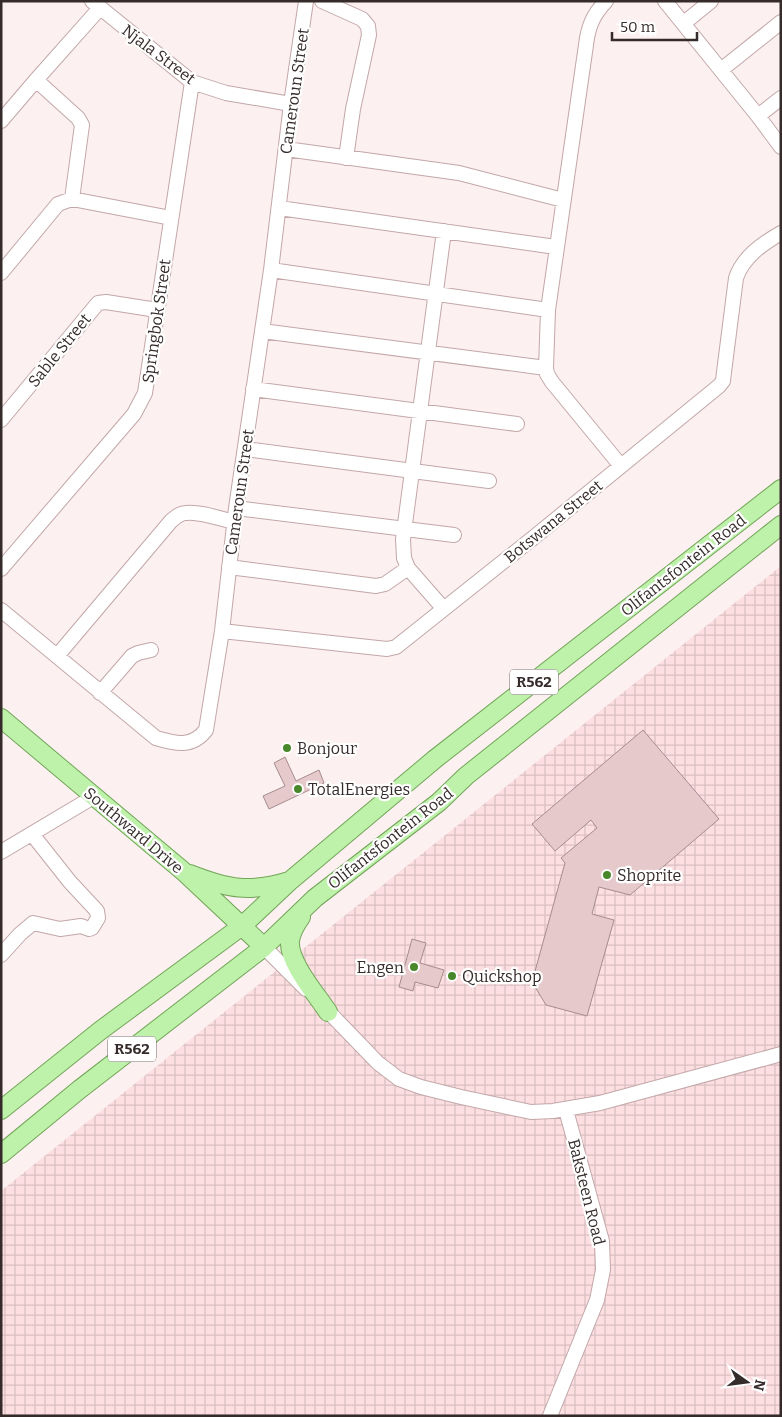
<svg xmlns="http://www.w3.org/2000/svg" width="782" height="1417" viewBox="0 0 782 1417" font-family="Bitter,serif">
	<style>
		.industrial { fill: url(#industrial-grid) }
		.building { fill: #e6c9cb; stroke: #a78c8e }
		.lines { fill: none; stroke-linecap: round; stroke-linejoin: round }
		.minor-casing { stroke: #c3a7a9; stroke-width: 16 }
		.major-casing { stroke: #72a558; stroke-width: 20 }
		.minor { stroke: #fff; stroke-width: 14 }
		.major { stroke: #bef1aa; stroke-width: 18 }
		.poi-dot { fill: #48882a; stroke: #fff; stroke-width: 2 }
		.labels { text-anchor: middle; stroke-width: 4.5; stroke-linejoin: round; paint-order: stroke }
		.shield { fill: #fff; stroke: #726b6b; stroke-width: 1 }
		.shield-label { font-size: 15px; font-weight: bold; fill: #362b2b }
		.street-label { font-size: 16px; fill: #362b2b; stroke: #fff }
		.poi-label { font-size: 16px; fill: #362b2b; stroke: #fff; text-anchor: start }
	</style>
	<defs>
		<pattern id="industrial-grid" width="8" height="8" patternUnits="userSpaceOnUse" patternTransform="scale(1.25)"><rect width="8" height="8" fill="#fddfe1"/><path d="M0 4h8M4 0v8" fill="none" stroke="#d9c0c1"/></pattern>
	</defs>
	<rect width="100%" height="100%" fill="#fcf0f0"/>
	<path class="industrial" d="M781,566v850h-780v-225z"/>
	<path class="building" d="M643,730l76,89 -89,76 -31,-8 -7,27 22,6 -27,96 -41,-11 -14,-23 33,-119 -4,-5 36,-30 -6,-8 -36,31 -23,-27z
		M285,757l11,24 23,-11 5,13 -55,26 -6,-13 22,-10 -11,-23z
		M412,939l14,4 -6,20 24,7 -6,18 -23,-6 -2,9 -14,-4z"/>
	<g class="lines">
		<defs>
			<path id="minor" d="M92,1l100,81 34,11 65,11
				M322,1l40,18 6,7 1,9 -16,74 -7,49
				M606,1c-11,12 -16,21 -19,37l-39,272 -2,58 1,6 5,8 69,84
				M665,1l93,115 23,31
				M684,23l27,-22
				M721,70l60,-48
				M36,80l42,38 4,7 -10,74
				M758,116l23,-18
				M1,121l35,-41 64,-72
				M286,149l173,24 104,27
				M279,208l277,39
				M271,270l277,40
				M1,273l57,-69 14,-5 99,19
				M262,331l284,37
				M253,389l264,35
				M1,420l97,-117 8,-1 51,8
				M245,449l244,32
				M236,508l218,27
				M229,567l147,19 9,-2 23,-16 35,40
				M408,568l-4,-10 -1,-19 41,-308
				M1,569l133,-155 11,-21 47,-311
				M1,610l155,128c20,6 36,10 50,-8l16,-99 14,-123 35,-238 20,-166 15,-103
				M222,631l165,18 9,-2 137,-109 186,-152 4,-5 1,-9 12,-94c7,-21 26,-34 45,-45
				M57,656l114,-135c5,-4 9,-8 15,-8 13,-2 35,6 48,9
				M100,693l32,-37 6,-3 13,-3
				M1,852l94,-56
				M264,947l42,42
				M1,955l19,-21 13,-11 27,6 21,-3 8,3 3,-1 6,-10 -1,-7 -27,-29 -38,-48
				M321,1004l57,59 21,16 22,8 40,10 70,15 22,-1 47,-8 181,-49
				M550,1416l47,-116 6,-30 -1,-29 -36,-131"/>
			<path id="major" d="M1,718l182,153 81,76
				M190,874c38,15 60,19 99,7
				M301,917c-5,7 -10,15 -11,24 -2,21 27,54 38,71
				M1,1110l100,-80 141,-104 49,-46 144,-121 346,-270
				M1,1154l79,-65 184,-142 51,-49 124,-96 27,-26 315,-251"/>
		</defs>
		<use href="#minor" class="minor-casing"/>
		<use href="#major" class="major-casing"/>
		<use href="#minor" class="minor"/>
		<use href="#major" class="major"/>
	</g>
	<g class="poi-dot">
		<circle cx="287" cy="748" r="5"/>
		<circle cx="298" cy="789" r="5"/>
		<circle cx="607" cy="875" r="5"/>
		<circle cx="414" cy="967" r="5"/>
		<circle cx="452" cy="976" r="5"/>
	</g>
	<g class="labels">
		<g class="shield">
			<rect x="510" y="669.5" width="48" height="25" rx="4"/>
			<rect x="108" y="1036.5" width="48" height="25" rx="4"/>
		</g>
		<g class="shield-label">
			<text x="534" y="687">R562</text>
			<text x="132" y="1054">R562</text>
		</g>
		<g class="street-label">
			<text transform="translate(159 54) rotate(37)" y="6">Njala Street</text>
			<text transform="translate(294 91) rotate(-82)" y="6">Cameroun Street</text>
			<text transform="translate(156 321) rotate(-82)" y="6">Springbok Street</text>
			<text transform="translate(59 350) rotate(-51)" y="6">Sable Street</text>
			<text transform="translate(239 492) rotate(-82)" y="6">Cameroun Street</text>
			<text transform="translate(553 521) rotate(-39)" y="6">Botswana Street</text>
			<text transform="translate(683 565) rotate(-38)" y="6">Olifantsfontein Road</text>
			<text transform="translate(134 830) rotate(40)" y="6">Southward Drive</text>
			<text transform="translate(390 838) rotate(-38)" y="6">Olifantsfontein Road</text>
			<text transform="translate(587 1192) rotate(76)" y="6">Baksteen Road</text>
		</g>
		<g class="poi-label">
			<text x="297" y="754">Bonjour</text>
			<text x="308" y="795">TotalEnergies</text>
			<text x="617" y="881">Shoprite</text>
			<text x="404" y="973" text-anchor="end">Engen</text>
			<text x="462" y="982">Quickshop</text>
		</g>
	</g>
	<rect width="782" height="1417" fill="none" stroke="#362b2b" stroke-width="5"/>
	<g transform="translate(747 1382) rotate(104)" stroke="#ffffff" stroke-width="4" paint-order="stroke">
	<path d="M0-4L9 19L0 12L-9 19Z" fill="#362b2b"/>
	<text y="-8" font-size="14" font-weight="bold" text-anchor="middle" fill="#362b2b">N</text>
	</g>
	<path d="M612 32v8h85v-8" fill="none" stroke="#362b2b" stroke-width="2.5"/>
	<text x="620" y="32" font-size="15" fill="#362b2b" stroke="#ffffff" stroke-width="4" paint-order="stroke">50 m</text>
</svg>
